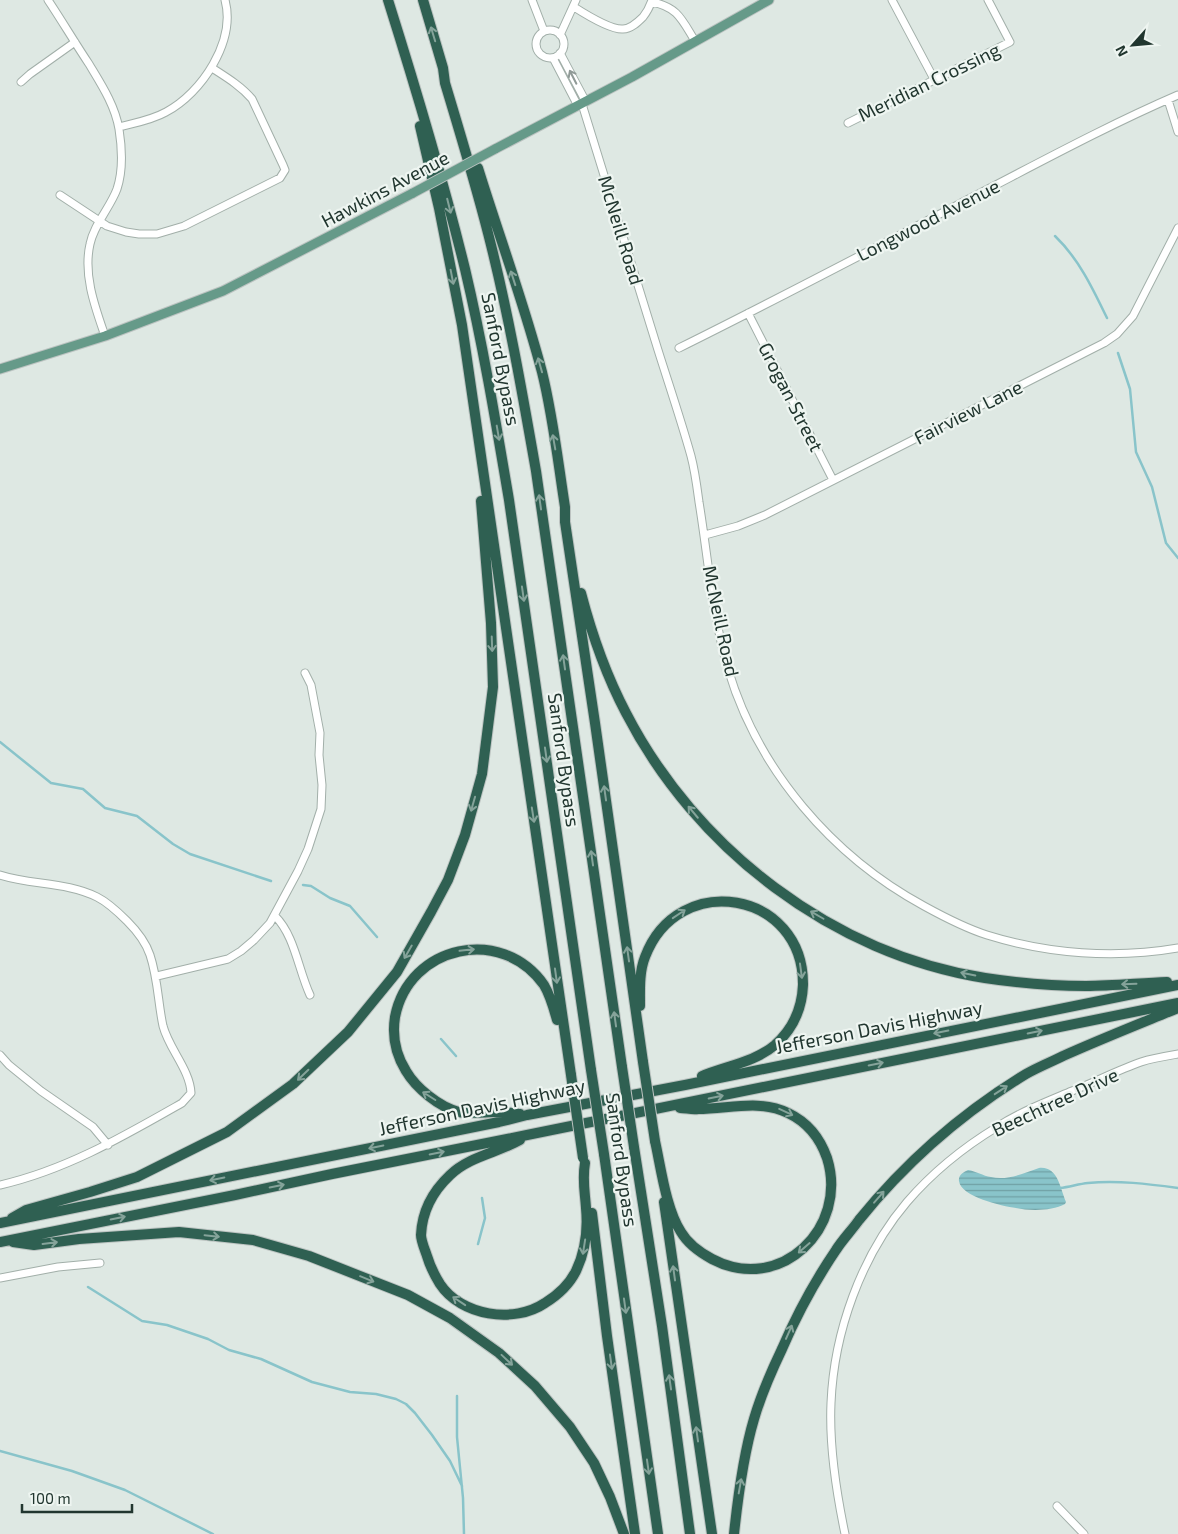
<svg xmlns="http://www.w3.org/2000/svg" width="1178" height="1534" viewBox="0 0 1178 1534" font-family="'Exo 2',sans-serif">
	<style>
		.water { fill: url(#water-rules) }
		.lines { fill: none; stroke-linecap: round; stroke-linejoin: round }
		.stream { stroke: #89c4ca; stroke-width: 2.5 }
		.minor-casing { stroke: #a2afa9; stroke-width: 9 }
		.major-casing { stroke: #bcc3c1; stroke-width: 11 }
		.highway-casing { stroke: #bcc3c1; stroke-width: 12 }
		.minor { stroke: #fff; stroke-width: 7 }
		.major { stroke: #669a89; stroke-width: 9 }
		.highway { stroke: #2f6052; stroke-width: 10 }
		.major-bridge-casing { stroke: #bcc3c1; stroke-width: 11; stroke-linecap: butt }
		.highway-bridge-casing { stroke: #bcc3c1; stroke-width: 12; stroke-linecap: butt }
		.major-bridge { stroke: #669a89; stroke-width: 9 }
		.highway-bridge { stroke: #2f6052; stroke-width: 10 }
		.oneway { stroke: #85a39a }
		.oneway2 { stroke: #909a97 }
		.labels { text-anchor: middle; stroke-width: 4.5; stroke-linejoin: round; paint-order: stroke }
		.street-label { font-size: 19px; fill: #21362f; stroke: #eef5f1 }
	</style>
	<defs>
		<pattern id="water-rules" width="6" height="5" patternUnits="userSpaceOnUse" patternTransform="scale(1.25)"><rect width="6" height="5" fill="#89c4ca"/><path d="M0 2.5h6" fill="none" stroke="#70a0a4"/></pattern>
	</defs>
	<rect width="100%" height="100%" fill="#dee8e3"/>
	<path class="water" d="M1039,1168c19,-2 21,20 27,34l-1,2c-13,7 -35,7 -49,4 -14,-2 -55,-11 -57,-27 -1,-6 5,-9 9,-11 8,1 15,6 23,7 16,4 33,-4 48,-9z"/>
	<g class="lines">
		<path class="stream" d="M1055,236c24,23 38,53 52,82
			M1118,353l12,36 6,63 16,35 14,56 12,15
			M0,742l51,41 32,6 22,19 32,8 36,28 17,10 81,27
			M303,885l8,1 19,12 20,8 27,31
			M441,1039l15,17
			M1060,1188c10,-1 18,-4 28,-5 29,-3 61,1 90,5
			M478,1244l7,-26 -3,-20
			M88,1287l54,34 25,4 41,14 21,11 32,9 51,23 38,10 26,2 20,5 10,5 9,9 17,22 18,26 12,25
			M457,1396v41l6,61 1,36
			M0,1451l72,20 53,19 88,44"/>
		<defs>
			<path id="minor" d="M48,0c14,21 27,43 41,64 12,20 26,41 30,65 3,19 4,42 -2,60 -7,19 -23,35 -27,55 -7,31 5,63 15,92
				M532,0l12,31
				M892,0l42,79
				M652,2c26,5 30,18 43,39
				M574,7c11,7 37,23 49,22 8,0 15,-7 20,-12 4,-5 7,-11 9,-17
				M536 44a14 14 0 1 1 28 0a14 14 0 1 1-28 0Z
				M560,35l16,-35
				M560,53l26,49
				M553,58l25,48
				M21,82l9,-8 45,-32
				M1168,100l10,32
				M582,104c25,82 50,164 76,246 11,35 23,70 33,106 4,15 6,31 8,46 9,55 13,112 29,167 30,101 104,187 196,237 20,11 41,22 63,29 61,19 128,24 191,13
				M848,123l162,-81 -22,-42
				M119,127c16,-4 33,-7 47,-15 36,-19 70,-71 59,-112
				M60,195l47,31 19,6 13,2h18l27,-8 96,-48 5,-8 -2,-5 -31,-66c-11,-13 -26,-22 -40,-31
				M748,313l85,167
				M679,348c95,-47 188,-96 282,-145 72,-37 143,-76 217,-108
				M705,535l33,-9 27,-11 339,-172 13,-9 16,-18 45,-88
				M0,875c31,10 67,7 97,22 10,5 21,15 30,24 9,9 19,22 23,34 8,24 8,48 13,71 6,23 27,44 28,67l-9,10c-58,33 -116,67 -182,82
				M275,916c20,20 23,53 35,79
				M157,976l71,-17 13,-8 13,-11 16,-17 28,-52 10,-22 13,-40 1,-24 -3,-30 1,-22 -9,-48 -6,-12
				M0,1055l9,10 32,26 52,36 15,18
				M0,1278l58,-11 42,-4
				M1057,1506l27,28
				M845,1534c-9,-43 -16,-87 -14,-131 3,-71 30,-147 76,-201 25,-29 57,-55 90,-75 23,-15 49,-25 75,-36 23,-9 46,-21 69,-29 12,-4 25,-6 37,-8"/>
			<path id="major" d="M495,149l137,-72 137,-77
				M0,369l105,-33 118,-45 190,-98"/>
			<path id="highway" d="M388,0c28,89 55,179 77,269 18,76 31,154 44,231l82,570
				M423,0l20,68 2,15c15,50 30,99 43,150 20,78 34,158 48,238l86,596
				M420,126l19,82 23,117 109,750
				M478,168c21,68 46,135 64,204 11,44 16,90 23,135v15l30,201 48,339
				M581,593c11,42 25,82 45,120 70,136 207,241 359,265 33,5 67,8 101,8 27,0 54,-3 81,-4
				M640,1006c0,-16 -1,-34 5,-49 33,-88 159,-66 158,28 -1,24 -10,44 -28,60 -20,17 -49,21 -73,31
				M520,1114c-8,-1 -15,-2 -23,-2 -12,0 -26,2 -38,0 -20,-5 -43,-24 -53,-41 -10,-16 -14,-35 -11,-54 14,-72 107,-92 149,-32 6,10 10,24 13,35
				M520,1140c-23,13 -50,16 -70,35 -17,16 -28,36 -29,60 0,6 4,15 6,21 3,10 8,20 13,28 21,32 74,40 105,19 13,-8 24,-18 31,-32 9,-19 12,-42 10,-63 -1,-16 -4,-28 -1,-45
				M655,1141c6,27 11,68 26,91 7,12 20,21 31,27 68,36 137,-31 115,-101 -7,-20 -20,-36 -39,-45 -29,-14 -59,-4 -90,-4 -6,1 -12,-1 -18,-1
				M634,1147l28,179 28,208
				M604,1154l54,380
				M664,1202l48,332
				M592,1213l15,123 28,198
				M12,1218l14,-8 64,-18 47,-15 90,-45 66,-48 55,-52 49,-60 34,-60 17,-32 17,-45 17,-61 11,-87 -2,-64 -10,-122
				M0,1223l499,-101 28,-7 158,-30 493,-100
				M0,1242l235,-47 97,-21 195,-39 651,-132
				M13,1242l21,3 45,-6 100,-7 74,8 56,16 99,39 42,23 49,35 36,33 35,41 24,36 16,34 14,37
				M734,1534c4,-38 9,-78 20,-115 7,-24 17,-47 28,-70 15,-35 33,-68 54,-99 7,-11 16,-20 23,-30 47,-58 103,-107 167,-146 12,-7 25,-12 37,-18 38,-17 76,-32 115,-48"/>
		</defs>
		<use href="#minor" class="minor-casing"/>
		<use href="#major" class="major-casing"/>
		<use href="#highway" class="highway-casing"/>
		<use href="#minor" class="minor"/>
		<use href="#major" class="major"/>
		<use href="#highway" class="highway"/>
		<defs>
			<path id="major-bridge" d="M413,193l82,-44"/>
			<path id="highway-bridge" d="M643,1062l12,79
				M622,1067l12,80
				M591,1070l13,84
				M571,1075l12,83"/>
		</defs>
		<use href="#major-bridge" class="major-bridge-casing"/>
		<use href="#highway-bridge" class="highway-bridge-casing"/>
		<use href="#major-bridge" class="major-bridge"/>
		<use href="#highway-bridge" class="highway-bridge"/>
	</g>
	<defs><path id="oneway-shaft" d="M-6 0H5M1.5-3L5.5 0L1.5 3" fill="none" stroke-width="1.6" stroke-linecap="round" stroke-linejoin="round" transform="scale(1.25)"/></defs>
	<g class="oneway">
		<use href="#oneway-shaft" transform="translate(433 34) rotate(-107)"/>
		<use href="#oneway-shaft" transform="translate(449 206) rotate(76)"/>
		<use href="#oneway-shaft" transform="translate(452 277) rotate(79)"/>
		<use href="#oneway-shaft" transform="translate(513 278) rotate(-108)"/>
		<use href="#oneway-shaft" transform="translate(540 365) rotate(-106)"/>
		<use href="#oneway-shaft" transform="translate(498 433) rotate(80)"/>
		<use href="#oneway-shaft" transform="translate(554 442) rotate(-100)"/>
		<use href="#oneway-shaft" transform="translate(540 502) rotate(-98)"/>
		<use href="#oneway-shaft" transform="translate(523 594) rotate(82)"/>
		<use href="#oneway-shaft" transform="translate(492 644) rotate(88)"/>
		<use href="#oneway-shaft" transform="translate(564 662) rotate(-98)"/>
		<use href="#oneway-shaft" transform="translate(546 755) rotate(82)"/>
		<use href="#oneway-shaft" transform="translate(605 793) rotate(-98)"/>
		<use href="#oneway-shaft" transform="translate(473 804) rotate(106)"/>
		<use href="#oneway-shaft" transform="translate(693 812) rotate(-130)"/>
		<use href="#oneway-shaft" transform="translate(533 815) rotate(81)"/>
		<use href="#oneway-shaft" transform="translate(592 858) rotate(-98)"/>
		<use href="#oneway-shaft" transform="translate(679 914) rotate(-34)"/>
		<use href="#oneway-shaft" transform="translate(817 915) rotate(-150)"/>
		<use href="#oneway-shaft" transform="translate(467 950) rotate(-6)"/>
		<use href="#oneway-shaft" transform="translate(408 952) rotate(120)"/>
		<use href="#oneway-shaft" transform="translate(628 954) rotate(-98)"/>
		<use href="#oneway-shaft" transform="translate(801 971) rotate(82)"/>
		<use href="#oneway-shaft" transform="translate(968 974) rotate(-168)"/>
		<use href="#oneway-shaft" transform="translate(556 976) rotate(82)"/>
		<use href="#oneway-shaft" transform="translate(1129 984) rotate(178)"/>
		<use href="#oneway-shaft" transform="translate(615 1019) rotate(-98)"/>
		<use href="#oneway-shaft" transform="translate(941 1032) rotate(169)"/>
		<use href="#oneway-shaft" transform="translate(1035 1032) rotate(-12)"/>
		<use href="#oneway-shaft" transform="translate(876 1064) rotate(-11)"/>
		<use href="#oneway-shaft" transform="translate(303 1075) rotate(136)"/>
		<use href="#oneway-shaft" transform="translate(1001 1090) rotate(-33)"/>
		<use href="#oneway-shaft" transform="translate(429 1096) rotate(-148)"/>
		<use href="#oneway-shaft" transform="translate(716 1097) rotate(-12)"/>
		<use href="#oneway-shaft" transform="translate(786 1112) rotate(25)"/>
		<use href="#oneway-shaft" transform="translate(376 1147) rotate(168)"/>
		<use href="#oneway-shaft" transform="translate(437 1153) rotate(-11)"/>
		<use href="#oneway-shaft" transform="translate(217 1179) rotate(168)"/>
		<use href="#oneway-shaft" transform="translate(277 1186) rotate(-12)"/>
		<use href="#oneway-shaft" transform="translate(879 1197) rotate(-49)"/>
		<use href="#oneway-shaft" transform="translate(118 1218) rotate(-11)"/>
		<use href="#oneway-shaft" transform="translate(212 1236) rotate(6)"/>
		<use href="#oneway-shaft" transform="translate(50 1243) rotate(-7)"/>
		<use href="#oneway-shaft" transform="translate(584 1247) rotate(99)"/>
		<use href="#oneway-shaft" transform="translate(804 1248) rotate(139)"/>
		<use href="#oneway-shaft" transform="translate(674 1273) rotate(-98)"/>
		<use href="#oneway-shaft" transform="translate(367 1279) rotate(22)"/>
		<use href="#oneway-shaft" transform="translate(459 1301) rotate(-146)"/>
		<use href="#oneway-shaft" transform="translate(625 1306) rotate(82)"/>
		<use href="#oneway-shaft" transform="translate(789 1332) rotate(-66)"/>
		<use href="#oneway-shaft" transform="translate(507 1360) rotate(43)"/>
		<use href="#oneway-shaft" transform="translate(611 1362) rotate(82)"/>
		<use href="#oneway-shaft" transform="translate(670 1382) rotate(-98)"/>
		<use href="#oneway-shaft" transform="translate(697 1434) rotate(-98)"/>
		<use href="#oneway-shaft" transform="translate(648 1467) rotate(82)"/>
		<use href="#oneway-shaft" transform="translate(740 1486) rotate(-80)"/>
	</g>
	<use class="oneway2" href="#oneway-shaft" transform="translate(573 77) rotate(-117)"/>
	<g class="labels">
		<g class="street-label">
			<text transform="translate(929 82) rotate(-26)" y="7">Meridian Crossing</text>
			<text transform="translate(385 189) rotate(-28)" y="7">Hawkins Avenue</text>
			<text transform="translate(928 220) rotate(-27)" y="7">Longwood Avenue</text>
			<text transform="translate(621 230) rotate(73)" y="7">McNeill Road</text>
			<text transform="translate(501 359) rotate(79)" y="7">Sanford Bypass</text>
			<text transform="translate(791 397) rotate(63)" y="7">Grogan Street</text>
			<text transform="translate(968 412) rotate(-27)" y="7">Fairview Lane</text>
			<text transform="translate(721 621) rotate(78)" y="7">McNeill Road</text>
			<text transform="translate(564 760) rotate(82)" y="7">Sanford Bypass</text>
			<text transform="translate(879 1027) rotate(-11)" y="7">Jefferson Davis Highway</text>
			<text transform="translate(1055 1102) rotate(-25)" y="7">Beechtree Drive</text>
			<text transform="translate(482 1107) rotate(-12)" y="7">Jefferson Davis Highway</text>
			<text transform="translate(622 1160) rotate(82)" y="7">Sanford Bypass</text>
		</g>
	</g>
	<g transform="translate(1133 45) rotate(243)" stroke="#eef5f1" stroke-width="4" paint-order="stroke">
	<path d="M0-4L9 19L0 12L-9 19Z" fill="#21362f"/>
	<text y="-8" font-size="14" font-weight="bold" text-anchor="middle" fill="#21362f">N</text>
	</g>
	<path d="M22 1504v8h110v-8" fill="none" stroke="#21362f" stroke-width="2.5"/>
	<text x="30" y="1504" font-size="15" fill="#21362f" stroke="#eef5f1" stroke-width="4" paint-order="stroke">100 m</text>
</svg>
